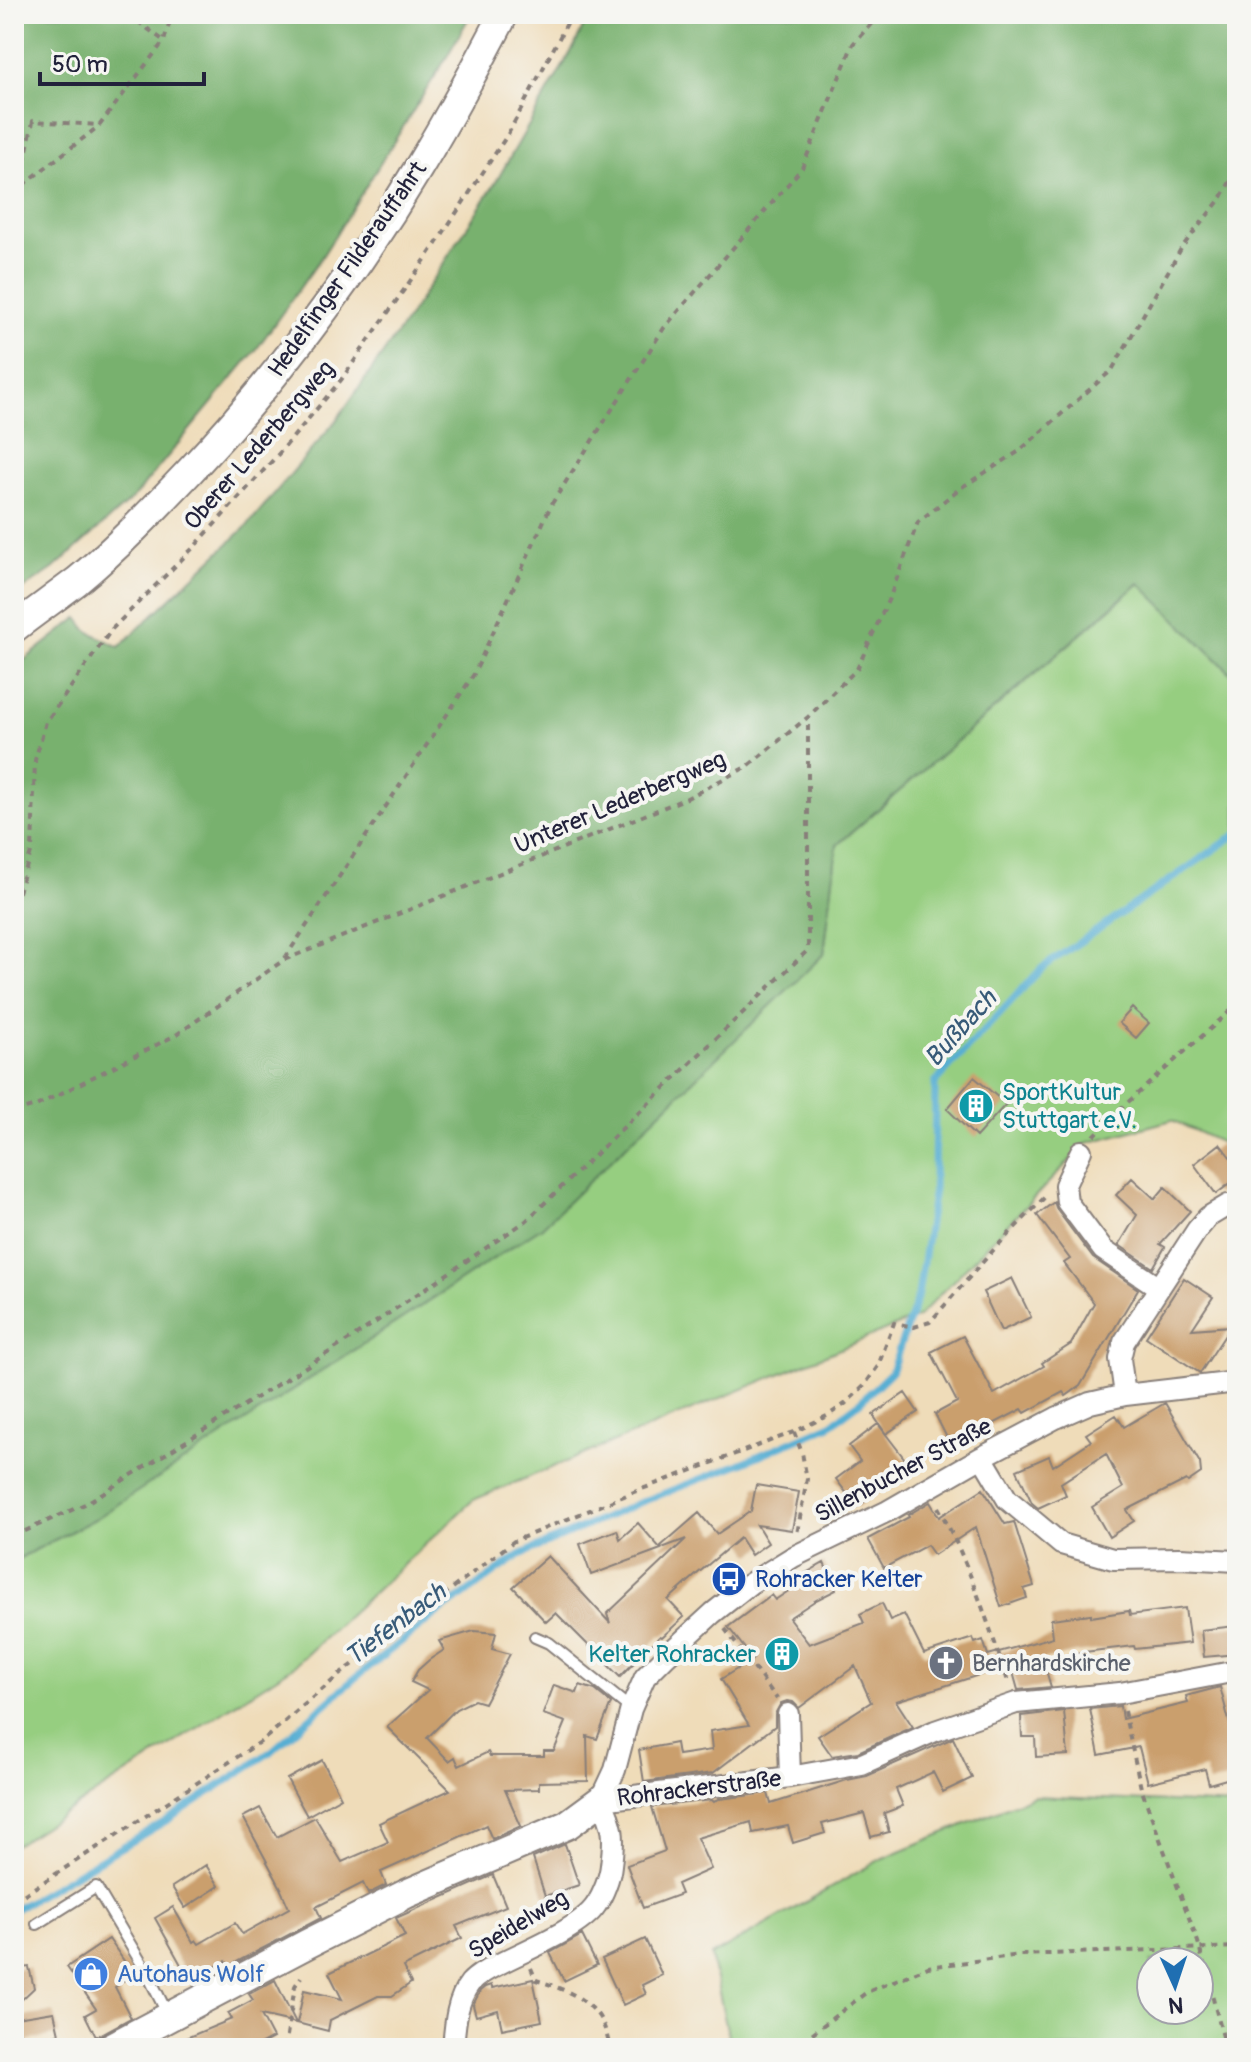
<svg xmlns="http://www.w3.org/2000/svg" width="1251" height="2062" viewBox="0 0 1251 2062" font-family="Pangolin,sans-serif">
	<style>
		.green { fill: #96ce80; stroke: #5c785e; stroke-width: 2; fill-rule: evenodd }
		.forest { fill: #78b16e; stroke: #4d6a54; stroke-width: 2 }
		.lines { fill: none; stroke-linecap: round; stroke-linejoin: round }
		.stream { stroke: #56aed3; stroke-width: 7 }
		.building { fill: #ca9f6d }
		.lane-casing { stroke: #887f7a; stroke-width: 14 }
		.street-casing { stroke: #887f7a; stroke-width: 24 }
		.secondary-casing { stroke: #887f7a; stroke-width: 32 }
		.path { stroke: #887f7a; stroke-width: 4; stroke-dasharray: 6 6; stroke-linecap: butt }
		.lane { stroke: #fff; stroke-width: 10 }
		.street { stroke: #fff; stroke-width: 20 }
		.secondary { stroke: #fff; stroke-width: 28 }
		.labels { text-anchor: middle; stroke-width: 8; stroke-linejoin: round; paint-order: stroke }
		.street-label { font-size: 24px; fill: #22223b; stroke: #f6f6f2 }
		.culture-label { font-size: 24px; fill: #0d838f; stroke: #f6f6f2; text-anchor: start }
		.transit-label { font-size: 24px; fill: #164399; stroke: #f6f6f2; text-anchor: start }
		.worship-label { font-size: 24px; fill: #5b616d; stroke: #f6f6f2; text-anchor: start }
		.shop-label { font-size: 24px; fill: #366cbe; stroke: #f6f6f2; text-anchor: start }
		.water-label { font-size: 26px; font-style: italic; fill: #375a78; stroke: #f6f6f2 }
	</style>
	<rect width="100%" height="100%" fill="#f6f6f2"/>
	<filter id="ink" filterUnits="userSpaceOnUse"><feTurbulence type="fractalNoise" baseFrequency=".0125" numOctaves="2"/><feDisplacementMap in="SourceGraphic" scale="16" xChannelSelector="R" yChannelSelector="G"/><feConvolveMatrix kernelMatrix="1 2 1 2 8 2 1 2 1" color-interpolation-filters="sRGB"/></filter>
	<filter id="wash" filterUnits="userSpaceOnUse"><feTurbulence type="fractalNoise" baseFrequency=".006" numOctaves="4" result="noise"/><feDisplacementMap in="SourceGraphic" scale="32" xChannelSelector="R" yChannelSelector="G"/><feGaussianBlur stdDeviation="1.8" result="paint"/><feColorMatrix in="noise" values="0 0 0 0 0 0 0 0 0 0 0 0 0 0 0 0 0 1.4 0 .05"/><feComposite in="paint" operator="in"/></filter>
	<g filter="url(#wash)">
		<rect width="100%" height="100%" fill="#efdcb9"/>
		<path class="green" d="M1140,583l97,96v471l-65,-30 -85,23 -169,174 -445,183 -179,166 -280,180v-285l83,-43 727,-564 13,-109z
			M1034,1796l203,9v243h-506l-20,-92 172,-98zM1151,1962h48v48h-48z"/>
		<path class="forest" d="M14,14h457l-26,46 -122,195 -67,95 -122,147 -81,72 -39,26z
			M589,14h648v665l-98,-96 -302,262 -13,109 -282,273 -445,291 -83,43v-893l64,-50 10,13 31,16 128,-121 88,-104 71,-101 87,-134 82,-142z"/>
		<g class="lines">
			<path class="stream" d="M14,1910l152,-89 106,-70 82,-72 80,-63 86,-61 119,-52 100,-39 91,-39 28,-21 33,-32 27,-77 16,-106 1,-106 107,-115 195,-134"/>
		</g>
		<g id="blocks">
			<path class="building" d="M1132,1008l17,15 -13,15 -17,-15z
				M974,1077l32,27 -30,33 -29,-28z
				M1220,1144l17,22v12l-21,16 -22,-30z
				M1132,1178l23,21 10,-12 25,24 -30,33 5,3 -12,21 -34,-23 18,-30 -21,-20z
				M1054,1202l3,8 36,48 45,31 -58,97 -14,10 -3,-4 -38,21 -3,-4 -71,37 -16,-32 22,-12 -26,-50 32,-16 31,58 50,-28 -2,-3 29,-19 23,-41 -30,-40 6,-4 -33,-44z
				M1012,1278l19,39 -30,14 -18,-39z
				M1184,1278l29,19 -21,32 39,-3 -31,47 -54,-36z
				M905,1393l13,19 -32,22 -13,-19z
				M1165,1403l35,60 1,10 -13,9 -2,-2 -59,30 7,11 -25,16 -17,-30 31,-19 -17,-34 -45,29 5,12 -28,13 -6,-5 -15,-33 32,-14 4,10 38,-25 -5,-7 30,-19 8,12z
				M878,1424l33,43 -54,40 -21,-28 24,-18 -11,-15z
				M756,1485l43,7 -7,38 -35,-5 11,18 -17,12 -11,-17 -43,36 -29,26 16,17 -22,20 -2,-1 -40,41 -64,-64 -10,9 -33,-35 35,-31 62,67 -3,-9 79,-75 -24,9 -1,-2 38,-33 18,21 34,-23z
				M983,1489l22,35 9,-2 20,64 -10,3 3,9 -26,9 -25,-80 -42,28 -7,-10 -43,23 -16,-29 41,-22 -1,-2 22,-13 9,15z
				M638,1523l23,26 -70,26 -11,-31 37,-14 3,9z
				M824,1563l12,27 -20,10 -27,18 20,26 55,-21 -4,-9 22,-11 8,17 14,-6 20,40 49,-16 2,5 8,-3 5,15 65,-18 -2,-18 40,-5v3l38,-6 1,4 55,-7 5,35 -55,6 -1,-3 -58,7 -33,7 8,27 -33,3 -7,-25 -115,36 17,26 -55,25 -26,4 -14,-20 53,-34 -16,-36 -56,42 -6,-6 -6,-1 -6,2 -6,11v12l-62,47 -69,9 -5,-32 37,-7 2,12 34,-5 -2,-19 39,-6 -28,-46 32,-20 -25,-32 43,-32 4,5 27,-18 -3,-5z
				M1235,1626l2,28 -33,3 -3,-27z
				M474,1631l22,2 -4,16 18,5 -26,49 -10,-3 -18,9 -29,29 22,23 6,-4 4,9 29,-14 2,4h54v-5h10l12,-29 -23,-8 11,-29 23,8 3,-8 15,5 16,13 -14,36 -10,-3 1,45 -49,1v7l-34,1 16,36 -29,13 -6,-14 -105,47 5,13 -18,9 -5,-11 -47,24 5,11 -92,48 -3,-5 -36,20 -35,-63 18,-11 20,35 3,-2 3,4 36,-21 7,11 47,-26 -9,-20h1l-38,-71 17,-9 17,29 38,-20 27,45 46,-20 -9,-19 71,-33 -63,-63 41,-37 -17,-8 7,-12 11,-10 15,-10 -5,-9z
				M1220,1687l17,64v25l-28,8 -4,-15 -57,14 -9,-36 -40,8 -9,-46 30,-3 2,13 66,-16 -2,-7z
				M1064,1711l4,44 -32,2 -1,-20h-13l-1,-21z
				M953,1738l19,40 -29,14 -10,-20 -37,17 7,17 -19,7 5,19 -18,5 -7,-24 -42,11 3,9 -32,10 -5,-17 -35,7 -2,-11 -54,16 14,31 -34,15 4,10 -38,14 -16,-43 38,-14 -13,-44 60,-7 2,2 5,-3 49,-6 3,11 76,-24 20,-4z
				M322,1760l19,37 -34,19 -20,-37z
				M565,1844l14,41 -34,11 -12,-38z
				M206,1865l13,21 -34,22 -13,-21z
				M493,1875l13,31 -50,20 6,12 -59,29 8,16 -19,13h-14l-48,24 -2,11 -31,-8 7,-33 38,9 -13,-26 76,-37 -9,-18z
				M582,1935l15,30 -33,16 -14,-28z
				M109,1939l24,35 -18,13 16,31 -35,19 -11,-22 11,-6 -29,-42z
				M645,1939l17,36 -20,10 4,9 -23,11 -21,-46z
				M29,1967l5,21 -20,19v-38z
				M533,1979l9,42 -40,8 -4,-19 -22,6 -3,-11 7,-14 5,-4 6,-2 1,3z
				M275,1980l21,43 -35,-8 12,23 -19,10h-92l70,-29 -4,-6 25,-13 -4,-6z
				M54,2012l5,22 -37,8 -6,-24z"/>
		</g>
	</g>
	<g filter="url(#ink)">
		<use href="#blocks" fill-opacity="0" stroke="#887f7a" stroke-width="2"/>
		<g class="lines">
			<defs>
				<path id="lane" d="M535,1637l14,6 82,66
					M37,1924l59,-37 50,84 23,46"/>
				<path id="street" d="M1081,1151l-16,34 2,17 36,48 55,37
					M1125,1395l-5,-36 4,-17 73,-112 11,-13 20,-12
					M982,1457l25,42 54,45 52,15 67,-1 57,3
					M788,1714l2,63
					M601,1800l14,-30 16,-61 14,-32 20,-20 48,-44 38,-30 42,-26 95,-46 94,-54 74,-39 34,-15 35,-8 112,-13
					M601,1800l189,-23 72,-13 73,-33 81,-28 104,-10 117,-22
					M453,2048c2,-22 3,-47 17,-65 8,-9 21,-15 31,-20 25,-13 80,-35 95,-58 7,-10 14,-28 15,-40 4,-30 3,-38 -10,-65"/>
				<path id="secondary" d="M14,628c21,-16 42,-31 63,-47 40,-33 77,-72 113,-110 86,-92 164,-195 229,-304 30,-50 58,-101 85,-153
					M110,2048l197,-104 99,-50 161,-69 34,-25"/>
			</defs>
			<use href="#lane" class="lane-casing"/>
			<use href="#street" class="street-casing"/>
			<use href="#secondary" class="secondary-casing"/>
			<path class="path" d="M128,14l36,27
				M20,185l13,-64 65,4
				M14,192l85,-66 65,-85 8,-27
				M14,904l18,-54 3,-90 11,-38 66,-93 83,-83 88,-97 58,-69 95,-136 72,-110 64,-120
				M285,958l189,-284 77,-169 113,-177 138,-160 51,-124 27,-30
				M14,1112l22,-6 140,-71 108,-75 403,-162 61,-32 60,-49 49,-48 34,-75 27,-72 41,-33 59,-37 94,-82 70,-123 40,-50 15,-29
				M1094,1136l24,-25 119,-106
				M794,1432l8,21 5,26 -10,55
				M938,1507c31,55 50,117 71,177
				M14,1536l71,-32 267,-166 174,-117 282,-271v-233
				M725,1629l52,70
				M1124,1711l17,77 57,154 28,106
				M14,1901l248,-160 76,-65 176,-135 120,-49 160,-60 33,-16 18,-12 19,-18 14,-20 16,-43 20,4 16,-5 67,-76 50,-51
				M531,1968l5,12c25,8 54,18 66,42 4,8 6,18 8,26
				M14,2037l2,11
				M285,2048l10,-62 6,-9
				M793,2048l74,-56 61,-25 92,-12 217,-8"/>
			<use href="#lane" class="lane"/>
			<use href="#street" class="street"/>
			<use href="#secondary" class="secondary"/>
		</g>
	</g>
	<defs>
		<symbol id="building-disc" viewBox="-11 -11 22 22"><circle r="9.5" fill="#0f9aa8" stroke="#f6f6f2"/><path d="M-4-6H4V6H1V3H-1V6H-4ZM-2.5-4.3h1.7v1.8h-1.7ZM.8-4.3h1.7v1.8H.8ZM-2.5-1h1.7V.8h-1.7ZM.8-1h1.7V.8H.8Z" fill="#fff"/></symbol>
		<symbol id="bus-disc" viewBox="-11 -11 22 22"><circle r="9.5" fill="#1a4fb4" stroke="#f6f6f2"/><path d="M-5-6H5V4H4V6H2V4H-2V6H-4V4H-5ZM-3.5-4V0h7V-4ZM-3.5 1.2v1.5H-2V1.2ZM2 1.2v1.5H3.5V1.2Z" fill="#fff"/></symbol>
		<symbol id="church-disc" viewBox="-11 -11 22 22"><circle r="9.5" fill="#6b7280" stroke="#f6f6f2"/><path d="M-1.2-6h2.4v3.5h3.3v2.4h-3.3V6h-2.4V-.1h-3.3v-2.4h3.3Z" fill="#fff"/></symbol>
		<symbol id="shop-disc" viewBox="-11 -11 22 22"><circle r="9.5" fill="#3f7fe0" stroke="#f6f6f2"/><path d="M-5-2.5h2.3a2.7 3.5 0 0 1 5.4 0H5L5.5 6h-11ZM-1.5-2.5h3a1.5 2.3 0 0 0-3 0Z" fill="#fff"/></symbol>
	</defs>
	<g fill-rule="evenodd">
		<use href="#building-disc" x="956" y="1086" width="40" height="40"/>
		<use href="#bus-disc" x="709" y="1559" width="40" height="40"/>
		<use href="#building-disc" x="762" y="1634" width="40" height="40"/>
		<use href="#church-disc" x="926" y="1643" width="40" height="40"/>
		<use href="#shop-disc" x="71" y="1954" width="40" height="40"/>
	</g>
	<g class="labels">
		<g class="street-label">
			<text transform="translate(347 269) rotate(-55)" y="8">Hedelfinger Filderauffahrt</text>
			<text transform="translate(259 445) rotate(-49)" y="8">Oberer Lederbergweg</text>
			<text transform="translate(620 802) rotate(-23)" y="8">Unterer Lederbergweg</text>
			<text transform="translate(903 1470) rotate(-28)" y="8">Sillenbucher Straße</text>
			<text transform="translate(699 1788) rotate(-7)" y="8">Rohrackerstraße</text>
			<text transform="translate(518 1924) rotate(-31)" y="8">Speidelweg</text>
		</g>
		<g class="culture-label">
			<text x="1002" y="1100">SportKultur<tspan x="1002" dy="28">Stuttgart e.V.</tspan></text>
			<text x="756" y="1662" text-anchor="end">Kelter Rohracker</text>
		</g>
		<g class="transit-label">
			<text x="755" y="1587">Rohracker Kelter</text>
		</g>
		<g class="worship-label">
			<text x="972" y="1671">Bernhardskirche</text>
		</g>
		<g class="shop-label">
			<text x="117" y="1982">Autohaus Wolf</text>
		</g>
		<g class="water-label">
			<text transform="translate(960 1028) rotate(-48)" y="9">Bußbach</text>
			<text transform="translate(395 1624) rotate(-37)" y="9">Tiefenbach</text>
		</g>
	</g>
	<rect width="1251" height="2062" fill="none" stroke="#f6f6f2" stroke-width="48"/>
	<g transform="translate(1175 1986) rotate(177)"><circle r="38" fill="#f6f6f2" stroke="#a1a1a9" stroke-width="2"/>
	<path d="M0-6L14 30L0 20L-14 30Z" fill="#1f6fb2"/>
	<text y="-12" font-size="22" font-weight="bold" text-anchor="middle" fill="#22223b">N</text>
	</g>
	<path d="M40 72v12h164v-12" fill="none" stroke="#22223b" stroke-width="4"/>
	<text x="52" y="72" font-size="24" fill="#22223b" stroke="#f6f6f2" stroke-width="6" paint-order="stroke">50 m</text>
</svg>
